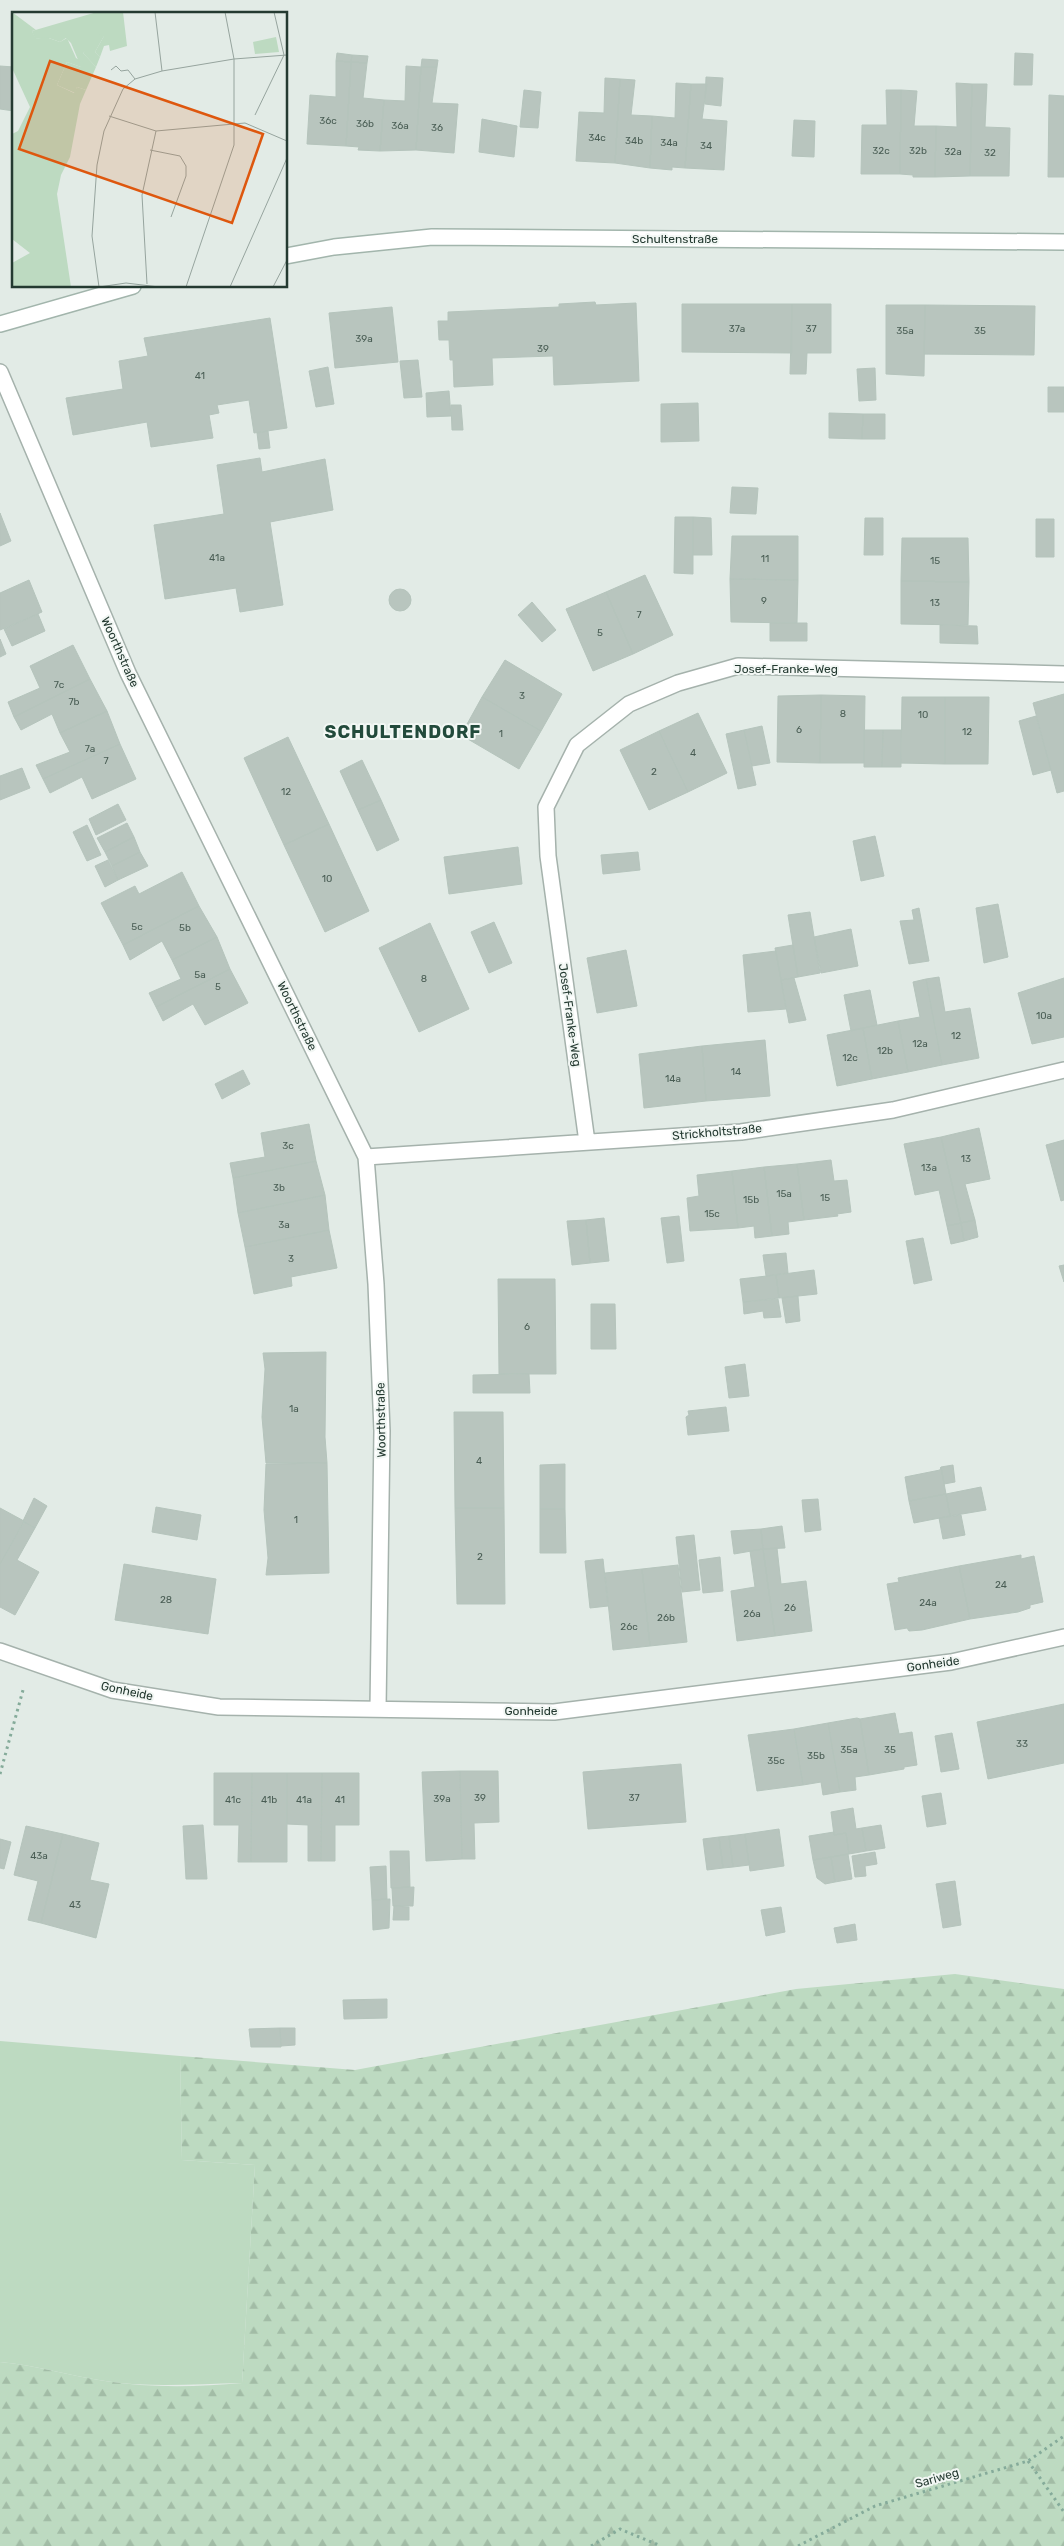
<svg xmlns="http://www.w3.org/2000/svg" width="1064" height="2546" viewBox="0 0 1064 2546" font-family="Rubik,sans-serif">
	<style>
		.grass { fill: #bddac1 }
		.forest { fill: url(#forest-firs) }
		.building { fill: #b8c5be; stroke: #b5c4bc }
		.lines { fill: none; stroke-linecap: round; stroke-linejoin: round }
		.minor-casing { stroke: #a5b2ac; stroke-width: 18 }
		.secondary-casing { stroke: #a2b5ac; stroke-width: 18 }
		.path { stroke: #85ab9a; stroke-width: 3; stroke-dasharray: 2.5 4; stroke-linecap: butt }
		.minor { stroke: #fff; stroke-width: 15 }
		.secondary { stroke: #fff; stroke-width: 15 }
		.labels { text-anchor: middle; stroke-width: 4; stroke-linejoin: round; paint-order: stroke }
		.number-label { font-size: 10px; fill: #495d54 }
		.street-label { font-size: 12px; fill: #243a31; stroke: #f2f7f4 }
		.district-label { font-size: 18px; font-weight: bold; letter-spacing: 1px; fill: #224a3b; stroke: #f2f7f4 }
		.inset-road { fill: none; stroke: #96a49e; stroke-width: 1 }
		.view { fill: #de570e; fill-opacity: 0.15; stroke: #de570e; stroke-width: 2.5 }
		.inset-edge { fill: none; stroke: #243a31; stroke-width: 2.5 }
	</style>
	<defs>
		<pattern id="forest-firs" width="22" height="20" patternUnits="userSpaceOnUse" patternTransform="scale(1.25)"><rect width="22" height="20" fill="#bddac1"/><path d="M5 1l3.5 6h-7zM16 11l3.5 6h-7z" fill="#a2bca6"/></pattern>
	</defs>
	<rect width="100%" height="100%" fill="#e2ebe6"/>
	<path class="grass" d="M0,2041l180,15 2,104 73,5 -13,218c-46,1 -92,5 -137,-2 -36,-5 -69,-16 -105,-19z"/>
	<path class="forest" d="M955,1974l109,15v557h-1064v-184c36,3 69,14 105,19 44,7 93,6 137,2l13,-218 -73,-5 -2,-104 175,14 441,-81z"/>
	<path class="building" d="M337,53l15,2 -1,7 -15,-1z
		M1015,53l18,1 -1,31h-18z
		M352,55l16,1 -1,7 -16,-1z
		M422,59l16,1 -1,7h-16z
		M336,61l15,1 -5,84 -39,-2 3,-49 26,2z
		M351,62l16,1 -4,35 21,2 -4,51 -22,-1 1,-3 -13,-1z
		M0,66l14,1v44l-14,-2z
		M406,66l15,1 -5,83 -36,1 4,-51 21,1z
		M421,67h16l-5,36 26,1 -4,49 -38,-3z
		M706,77l17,1 -2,28 -16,-2z
		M605,78l15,1 -5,84 -39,-2 3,-49 25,1z
		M620,79l15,1 -4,35 21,1 -2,52 -35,-5z
		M676,83l15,1 -6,84 -13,-1v3l-22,-2 2,-52 23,2z
		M956,83l16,1 -2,92 -35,1 1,-51 21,1z
		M691,84h16l-5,35 25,2 -3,49 -39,-2z
		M972,84h15l-2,43 25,1 -1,48h-39z
		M524,90l17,2 -3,36 -18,-1z
		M886,90h15l-1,84h-39l1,-49h25z
		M901,90l16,1 -3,35h22l-1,51h-22v-2l-13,-1z
		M1049,95l15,1v81h-16z
		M482,119l35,7 -3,31 -35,-5z
		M794,120l21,1 -1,36 -22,-1z
		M595,302l1,3 40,-2 3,78 -85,4 -1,-29 -61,2 1,27 -39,2 -1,-27h-3l-1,-20h-10l-1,-19h10v-9l111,-5v-3z
		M682,304h110v49l-110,-1z
		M792,304h39v49h-24l-1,21h-16z
		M886,305h39l-1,71 -38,-2z
		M925,305l110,1 -1,49 -110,-1z
		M392,307l6,55 -63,6 -6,-55z
		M270,318l17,110 -33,5 -5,-33 -32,5 2,8 -10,2 4,23 -62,9 -4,-25 -74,13 -7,-37 57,-9 -4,-28 29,-5 -4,-18z
		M418,360l4,37 -18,1 -4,-37z
		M328,367l6,37 -18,3 -7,-36z
		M875,368l1,32 -17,1 -2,-32z
		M1048,387h16v25h-16z
		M449,391l2,25 -24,1 -1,-24z
		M698,403l1,38 -38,1v-38z
		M451,405h10l2,25h-11z
		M829,413l34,1 -1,25 -33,-1z
		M863,414h22v25h-23z
		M268,431l2,17 -11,1 -2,-16z
		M260,458l2,14 63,-13 8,51 -63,12 13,83 -43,7 -4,-24 -71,11 -11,-74 70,-11 -7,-49z
		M732,487l26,1 -2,26 -26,-1z
		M0,513l11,28 -11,5z
		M675,517h18v57l-19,-1z
		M693,517l18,1 1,37h-19z
		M865,518h18v37h-19z
		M1036,519h18v38h-18z
		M732,536h66v44l-68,-1z
		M902,538h66l1,44 -68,-1z
		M645,575l28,60 -40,19 -27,-62z
		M730,579l68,1 -1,43 -66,-1z
		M29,580l13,32 -42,18v-37z
		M901,581l68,1 -1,43 -67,-1z
		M389 600a11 11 0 1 1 22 0a11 11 0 1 1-22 0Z
		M606,592l27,62 -40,17 -27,-62z
		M532,602l24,28 -14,12 -24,-27z
		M38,614l7,17 -33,15 -8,-17z
		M770,623h37v18h-37z
		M940,625l37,1 1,18 -38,-1z
		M0,639l6,15 -6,3z
		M73,645l17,34 -76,38 -6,-15 32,-14 -10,-22z
		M505,660l57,34 -21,37 -59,-34z
		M90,679l17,32 -47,22 -8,-19 -31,16 -7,-13z
		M1064,694v97l-7,2 -24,-90z
		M821,695l-1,68 -43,-1 1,-66z
		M821,695l44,1 -1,67h-44z
		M482,697l59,34 -22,38 -58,-34z
		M902,697h43v67l-44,-1z
		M945,697h44l-1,67h-43z
		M107,711l13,33 -77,35 -7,-14 34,-13 -10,-19z
		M698,713l29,60 -39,19 -29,-61z
		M1036,716l15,54 -18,5 -14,-54z
		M762,726l8,37 -18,3 -8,-36z
		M744,730l12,55 -18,4 -12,-55z
		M864,730h19l-1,37h-18z
		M883,730h18v37h-19z
		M659,731l29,61 -39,18 -29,-60z
		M288,737l41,87 -45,21 -40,-87z
		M120,744l16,35 -44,20 -10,-22 -32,16 -7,-14z
		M362,760l19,40 -23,10 -18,-39z
		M22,768l8,20 -30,12v-24z
		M381,800l18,40 -22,11 -19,-41z
		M118,804l8,16 -30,15 -7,-16z
		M127,823l7,14 -29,15 -8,-14z
		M329,824l40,87 -44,21 -41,-87z
		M87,825l14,30 -14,6 -14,-29z
		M875,836l9,40 -23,5 -8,-40z
		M134,837l6,15 -28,14 -7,-14z
		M518,847l4,37 -73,10 -5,-37z
		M140,852l8,14 -30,14 -6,-14z
		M638,852l2,18 -37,4 -2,-19z
		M108,860l10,20 -13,7 -10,-21z
		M182,872l17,34 -76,39 -22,-42 34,-17 4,8z
		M998,904l10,53 -24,6 -8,-55z
		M199,906l18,31 -45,23 -10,-19 -32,19 -7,-15z
		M919,908l10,53 -20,3 -9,-43 14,-1 -2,-10z
		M810,912l10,61 -22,4 -10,-62z
		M494,922l18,41 -23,10 -18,-41z
		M430,923l39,86 -50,23 -40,-84z
		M851,929l7,37 -37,7 -7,-36z
		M217,937l13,32 -74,38 -7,-14 32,-14 -9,-19z
		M793,945l5,32 -17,3 -6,-32z
		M626,950l11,56 -40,7 -10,-55z
		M776,951l10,58 -38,3 -5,-57z
		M230,969l18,34 -43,22 -12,-21 -30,17 -7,-14z
		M939,977l6,35 25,-4 9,50 -37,7 -16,-86z
		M794,978l12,42 -17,3 -8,-43z
		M1064,978v59l-32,7 -14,-51z
		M926,979l16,86 -34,7 -10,-51 22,-4 -7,-35z
		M870,990l7,35 -26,6 -7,-36z
		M898,1021l10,51 -36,7 -9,-51z
		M863,1028l9,51 -35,7 -10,-51z
		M765,1040l5,56 -64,5 -4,-55z
		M702,1046l4,55 -62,7 -5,-54z
		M243,1070l7,14 -28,15 -7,-15z
		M309,1124l7,37 -83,17 -3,-15 35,-6 -4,-24z
		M979,1128l11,51 -25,5 10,36 -14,3 -20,-86z
		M941,1137l20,86 -14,3 -8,-36 -24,5 -11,-51z
		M1064,1140v60l-3,1 -15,-56z
		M831,1160l3,21 13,-1 4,32 -14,2 1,2 -34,4 -7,-56z
		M316,1161l9,34 -87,18 -5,-35z
		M797,1164l7,56 -16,2 1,12 -17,2 -8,-69z
		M764,1167l8,69 -17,2 -1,-12 -16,2 -6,-57z
		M732,1171l6,57 -48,3 -3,-33 12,-2 -2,-21z
		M325,1195l4,35 -84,17 -7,-34z
		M679,1216l5,45 -17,2 -6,-45z
		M604,1218l5,43 -19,2 -4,-43z
		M586,1220l4,43 -18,2 -5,-44z
		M975,1220l3,17 -14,4 -3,-18z
		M961,1223l3,18 -13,3 -4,-18z
		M329,1230l8,38 -46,9 1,9 -38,8 -9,-47z
		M923,1238l9,42 -18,4 -8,-43z
		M786,1253l2,20 -22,3 -3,-21z
		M1064,1265v17l-5,-16z
		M814,1270l3,24 -38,4 -3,-23z
		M776,1275l3,23 -36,4 -3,-23z
		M498,1279h57l1,95h-57z
		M798,1296l2,25 -14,2 -4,-25z
		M778,1299l3,18 -17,1 -1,-7 -19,3 -1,-12z
		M591,1304h24l1,45h-25z
		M326,1352l-1,85 2,26h-61l-4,-46 3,-48 -2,-16z
		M745,1364l4,32 -20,2 -4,-31z
		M529,1374l1,19h-57v-18z
		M726,1407l3,24 -41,4 -2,-18 3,-2 -1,-4z
		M454,1412h49l1,96h-49z
		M327,1463l2,110 -63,2 2,-17 -4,-48 2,-46z
		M565,1464v45h-25v-44z
		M953,1465l2,17 -11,2 -3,-17z
		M941,1467l5,27 -37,7 -4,-24 35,-7z
		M981,1487l5,23 -36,6 -4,-22z
		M946,1494l4,22 -36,7 -5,-22z
		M34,1498l13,8 -12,22 -12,-7z
		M818,1499l3,31 -16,2 -3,-32z
		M156,1507l45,8 -4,25 -45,-8z
		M0,1508l24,13 -24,43z
		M455,1508h49l1,96h-48z
		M540,1509h25l1,44h-26z
		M961,1515l4,20 -22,4 -4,-21z
		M24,1522l11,6 -18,32 22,12 -24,43 -15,-8v-43z
		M782,1526l3,22 -22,1 -2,-20z
		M761,1529l2,20 -29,5 -3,-23z
		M694,1535l6,55 -18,2 -6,-55z
		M777,1548l4,36 25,-3 6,50 -37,5 -12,-87z
		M763,1549l12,87 -38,5 -6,-50 24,-4 -5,-36z
		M1021,1555v4l13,-3 9,46 -13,3v3l-12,4 -48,7 -11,-53z
		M720,1557l3,34 -20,2 -4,-33z
		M603,1559l5,47 -18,2 -5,-47z
		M124,1564l92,15 -8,55 -93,-14z
		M678,1565l9,77 -37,4 -8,-77z
		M959,1566l11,53 -48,11 -13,1 -2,-3 -12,2 -8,-46 12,-2 -1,-4z
		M642,1569l8,77 -37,4 -8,-77z
		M1064,1704v59l-76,16 -11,-57z
		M895,1713l4,21 13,-2 5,33 -13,2v2l-35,6 -9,-56z
		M857,1718l3,1 9,56 -14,2 1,13 -16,2 -12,-69z
		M828,1723l12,69 -17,3 -2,-13 -18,3 -9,-56z
		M794,1729l9,56 -46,6 -9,-56z
		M952,1733l7,36 -18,3 -6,-36z
		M681,1764l5,58 -98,7 -5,-57z
		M460,1771l2,88 -36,2 -4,-89z
		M460,1771h38l1,51 -25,1 1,36h-13z
		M214,1773h38l-1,89h-13l1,-37h-25z
		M252,1773h35v89h-36z
		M287,1773h35l-1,88h-13v-36l-21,-1z
		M322,1773h37v52h-24v36h-14z
		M941,1793l5,31 -19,3 -5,-31z
		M853,1808l3,21 6,-1 4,23 -17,3 -3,-21 -12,2 -3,-23z
		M203,1825l4,54h-21l-3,-53z
		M881,1825l4,23 -19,3 -4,-23z
		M26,1826l37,8 -22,89 -13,-3 10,-39 -24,-6z
		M779,1829l5,37 -34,5 -5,-37z
		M834,1832v3l12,-2 3,21 -36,6 -4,-24z
		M63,1834l36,9 -9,37 19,4 -13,54 -55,-15z
		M745,1834l4,31 -16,2 -4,-31z
		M729,1836l4,31 -10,1 -4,-31z
		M719,1837l4,31 -16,2 -4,-31z
		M0,1839l11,3 -7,27 -4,-1z
		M390,1851h19l1,36 -19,1z
		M875,1852l2,12 -12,2 1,10 -11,1 -3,-21z
		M848,1854l4,25 -17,3 -4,-25z
		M831,1857l4,25 -10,2 -8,-6 -4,-18z
		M386,1866l1,33 -15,1 -2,-33z
		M955,1881l6,44 -18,3 -7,-44z
		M414,1887l-1,19h-20l-1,-18z
		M390,1899l-1,29 -16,2 -1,-30z
		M394,1906l15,1v13h-16z
		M781,1907l4,25 -19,4 -5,-26z
		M855,1924l2,16 -20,3 -3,-15z
		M387,1999v19l-43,1 -1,-19z
		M280,2028h15v17l-14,1z
		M280,2028l1,19h-30l-2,-18z"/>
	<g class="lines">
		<defs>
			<path id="minor" d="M0,372l128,301 238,484 10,127 6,147 -4,278
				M587,1142l-39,-286 -2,-49 31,-62 52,-41 49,-21 60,-17 326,8
				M366,1157l375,-25 152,-22 171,-40
				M0,1651l112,39 107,17 335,5 397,-50 113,-25"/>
			<path id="secondary" d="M286,256l48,-9 98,-10 632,5
				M0,324l133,-38"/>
		</defs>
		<use href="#minor" class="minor-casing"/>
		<use href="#secondary" class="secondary-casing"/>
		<path class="path" d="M0,1774l23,-84
			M1028,2461l36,51
			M591,2546l29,-17 41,17
			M798,2546l77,-40 153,-45 36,-25"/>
		<use href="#minor" class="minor"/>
		<use href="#secondary" class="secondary"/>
	</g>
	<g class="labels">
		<g class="number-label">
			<text x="328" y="124">36c</text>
			<text x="365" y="127">36b</text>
			<text x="400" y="129">36a</text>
			<text x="437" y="131">36</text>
			<text x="597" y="141">34c</text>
			<text x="634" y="144">34b</text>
			<text x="669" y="146">34a</text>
			<text x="706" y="149">34</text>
			<text x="881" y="154">32c</text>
			<text x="918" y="154">32b</text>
			<text x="953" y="155">32a</text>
			<text x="990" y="156">32</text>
			<text x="737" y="332">37a</text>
			<text x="811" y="332">37</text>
			<text x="905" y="334">35a</text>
			<text x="980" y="334">35</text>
			<text x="364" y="342">39a</text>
			<text x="543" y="352">39</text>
			<text x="200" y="379">41</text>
			<text x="217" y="561">41a</text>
			<text x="765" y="562">11</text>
			<text x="935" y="564">15</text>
			<text x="764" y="604">9</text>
			<text x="935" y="606">13</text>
			<text x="639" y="618">7</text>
			<text x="600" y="636">5</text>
			<text x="59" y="688">7c</text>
			<text x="522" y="699">3</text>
			<text x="74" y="705">7b</text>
			<text x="843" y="717">8</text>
			<text x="923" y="718">10</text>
			<text x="799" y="733">6</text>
			<text x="967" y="735">12</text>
			<text x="501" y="737">1</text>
			<text x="90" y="752">7a</text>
			<text x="693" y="756">4</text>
			<text x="106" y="764">7</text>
			<text x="654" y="775">2</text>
			<text x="286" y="795">12</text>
			<text x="327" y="882">10</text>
			<text x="137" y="930">5c</text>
			<text x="185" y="931">5b</text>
			<text x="200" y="978">5a</text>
			<text x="424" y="982">8</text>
			<text x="218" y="990">5</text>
			<text x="1044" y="1019">10a</text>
			<text x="956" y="1039">12</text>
			<text x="920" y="1047">12a</text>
			<text x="885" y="1054">12b</text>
			<text x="850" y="1061">12c</text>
			<text x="736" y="1075">14</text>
			<text x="673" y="1082">14a</text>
			<text x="288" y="1149">3c</text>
			<text x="966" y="1162">13</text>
			<text x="929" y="1171">13a</text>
			<text x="279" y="1191">3b</text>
			<text x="784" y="1197">15a</text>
			<text x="825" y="1201">15</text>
			<text x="751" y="1203">15b</text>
			<text x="712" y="1217">15c</text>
			<text x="284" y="1228">3a</text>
			<text x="291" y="1262">3</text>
			<text x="527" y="1330">6</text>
			<text x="294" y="1412">1a</text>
			<text x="479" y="1464">4</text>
			<text x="296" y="1523">1</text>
			<text x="480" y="1560">2</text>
			<text x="1001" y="1588">24</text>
			<text x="166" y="1603">28</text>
			<text x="928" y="1606">24a</text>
			<text x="790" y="1611">26</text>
			<text x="752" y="1617">26a</text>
			<text x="666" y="1621">26b</text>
			<text x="629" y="1630">26c</text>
			<text x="1022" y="1747">33</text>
			<text x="849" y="1753">35a</text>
			<text x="890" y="1753">35</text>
			<text x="816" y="1759">35b</text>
			<text x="776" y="1764">35c</text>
			<text x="480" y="1801">39</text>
			<text x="634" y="1801">37</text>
			<text x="442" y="1802">39a</text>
			<text x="233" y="1803">41c</text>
			<text x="269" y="1803">41b</text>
			<text x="304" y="1803">41a</text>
			<text x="340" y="1803">41</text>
			<text x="39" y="1859">43a</text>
			<text x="75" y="1908">43</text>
		</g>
		<g class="street-label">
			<text x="675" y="243">Schultenstraße</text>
			<text transform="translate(120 652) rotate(66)" y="4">Woorthstraße</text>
			<text x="786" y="673">Josef-Franke-Weg</text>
			<text transform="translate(570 1015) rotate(82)" y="4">Josef-Franke-Weg</text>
			<text transform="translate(297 1016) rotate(64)" y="4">Woorthstraße</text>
			<text transform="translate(717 1132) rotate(-5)" y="4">Strickholtstraße</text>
			<text transform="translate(381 1420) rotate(-91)" y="4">Woorthstraße</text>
			<text transform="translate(933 1664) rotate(-8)" y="4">Gonheide</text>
			<text transform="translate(127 1691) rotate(12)" y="4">Gonheide</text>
			<text x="531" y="1715">Gonheide</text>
			<text transform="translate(937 2478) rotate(-16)" y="4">Sariweg</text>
		</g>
		<g class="district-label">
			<text x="403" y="738">SCHULTENDORF</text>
		</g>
	</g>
	<g transform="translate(12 12)">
		<rect width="275" height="275" fill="#e2ebe6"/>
		<path d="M85,0h26l4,34 -17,5 -1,-6 -5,1 -4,11 -5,-5 9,-16 -21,17 13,14 -10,23 -9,-3 -2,6 -18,-8 10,-23 14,5 -10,-24 -5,-5 -6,4 -11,-4 -14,1 -3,-8z" fill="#bddac1"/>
		<path d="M0,0l24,18 -4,1 4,8 10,-2 14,5 7,-4 9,20 8,5 -3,4 -14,-5 -10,23 17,8 3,-6 9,3 -6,14 -10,53 -9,18 -4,19 14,93h-59v-24l18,-10 -18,-14v-105l6,-3 12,-24 -18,-39zM88,22l4,2 -9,16 5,5 -4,10 -13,-14z" fill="#bddac1"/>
		<path d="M264,25l3,15 -24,2 -2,-12z" fill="#bddac1"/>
		<path class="inset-road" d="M143,0l7,59M99,58l5,-4 5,5 7,-1 7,9M243,103l29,-60 -10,-43M97,104l47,15 89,-8 42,18M138,138l30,6 6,10v10l-15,41M135,272l-5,-89 14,-64M87,275l-7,-51 5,-71 7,-34 19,-42 12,-10 27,-8 72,-12 53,-4M87,275l27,-4 33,4M174,275l48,-142v-86l-9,-47M218,275l57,-129M261,275l14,-27"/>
		<path class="view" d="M38,49l213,73 -31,89 -213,-74z"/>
		<rect width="275" height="275" class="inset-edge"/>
	</g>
</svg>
